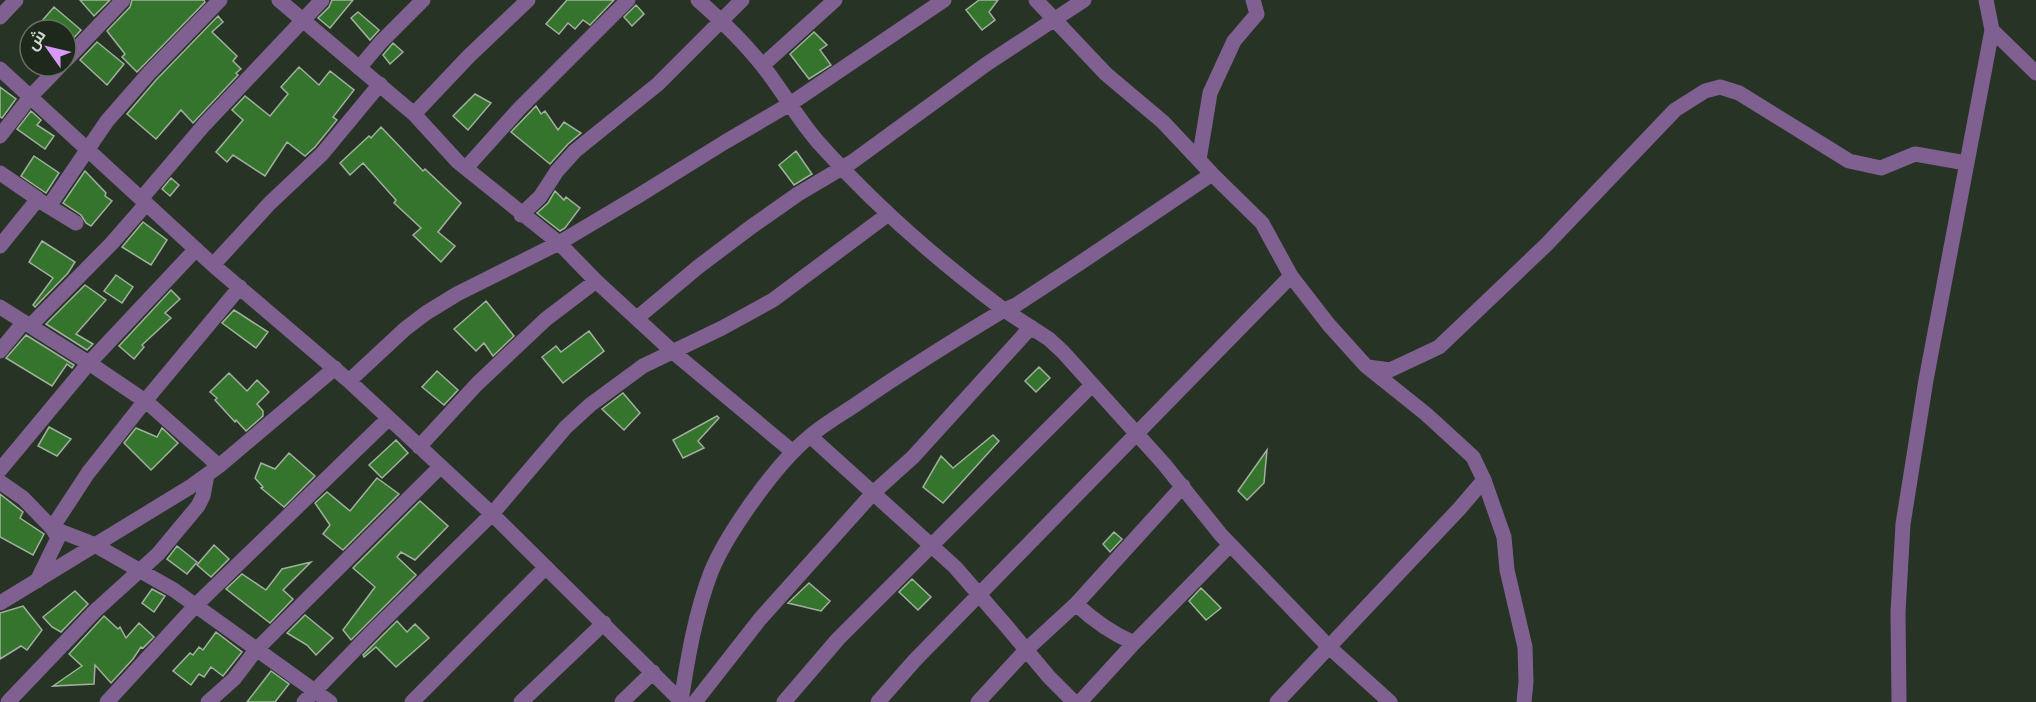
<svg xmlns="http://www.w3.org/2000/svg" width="2036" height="702" viewBox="0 0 2036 702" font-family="Signika,Cairo,sans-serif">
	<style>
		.building { fill: #35742c; stroke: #a2b09f; stroke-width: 1.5 }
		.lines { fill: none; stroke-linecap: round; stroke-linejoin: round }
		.minor { stroke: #806090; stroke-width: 15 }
	</style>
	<rect width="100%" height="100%" fill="#273325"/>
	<path class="building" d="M80,0h30l-16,16z
		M132,0h72l1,2 -68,70 -15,-15 3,-3 -18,-23 23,-24z
		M332,0h21l-23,28 -12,-10 11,-11z
		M567,0h47l-24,25 -7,-5 -8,9 -7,-6 -9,11 -13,-10z
		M979,0h19l-9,12 6,8 -13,10 -16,-20z
		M636,5l8,9 -12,12 -8,-9z
		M54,7l27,23 -15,16v-16h-32z
		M358,12l21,18 -9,10 -19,-22z
		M218,16l5,6 -11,10 25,24 -4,5 8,8 -5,4 2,2 -45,48 -12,-13 -25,29 -29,-25 29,-34z
		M814,32l13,13 -7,5 11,15 -22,14 -19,-25z
		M97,42l27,22 -17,21 -27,-25z
		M393,43l10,9 -13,12 -7,-9z
		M299,67l20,18 11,-14 24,19 -21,27 4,3 -22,27 -10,9 -18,-14 -22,34 -32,-21 -6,7 -11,-10 27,-32 -11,-10 13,-14 25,20 18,-22 -7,-7z
		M0,87l16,12 -14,19 -2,-1z
		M475,94l16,9 -23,27 -15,-14z
		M536,106l5,8 4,-3 13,19 6,-8 17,11 -13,11 -18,20 -39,-32z
		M31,111l10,9 -4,5 17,11 -9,13 -28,-20z
		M381,127l42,44 2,-2 36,34 -23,29 17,14 -14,16 -28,-27 8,-7 -27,-25 2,-3 -33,-37 -13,12 -10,-12 29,-27 2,2z
		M796,151l16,23 -18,11 -15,-20z
		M34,156l25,17 -13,20 -25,-17z
		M85,171l21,22 -1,3 7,5 -21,25 -5,-3 -5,-8 -18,-12z
		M171,178l8,7 -9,11 -8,-7z
		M555,191l9,9 2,-3 14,11 -15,20 -5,3 -23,-18 11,-10z
		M143,222l24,18 -16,25 -29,-18z
		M42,241l33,21 -7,11 -33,34 -2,-2 20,-27 -24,-16z
		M116,275l17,12 -11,16 -18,-12z
		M85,285l21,15 -30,34 17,10 -6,6 -41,-26z
		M171,290l9,9 -15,14 6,5 -29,27 2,2 -10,12 -15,-13z
		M486,301l28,35 -21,20 -9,-13 -8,8 -22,-22z
		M234,310l34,22 -12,16 -34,-25z
		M589,331l15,20 -41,32 -21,-26 14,-11 5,6z
		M26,335l48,30 -2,3 -5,-4 -15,22 -46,-28z
		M1039,367l11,11 -14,14 -11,-11z
		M437,371l21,19 -14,15 -22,-18z
		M229,373l18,18 10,-11 12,12 -12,12 6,7v5l-17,15 -10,-11 -1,2 -20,-22 2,-2 -7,-6z
		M623,393l17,20 -16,17 -22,-21z
		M717,416l2,2 -21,23 6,7 -21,10 -10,-18z
		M49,427l22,12 -14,17 -19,-10z
		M136,428l21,9 5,-9 16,15 -27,27 -27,-27z
		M993,435l6,6 -56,62 -20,-16 18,-31 12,12z
		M396,440l12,13 -26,25 -13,-13z
		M1267,450l-3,33 -17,17 -9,-9z
		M289,453l26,23 -31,31 -23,-19 2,-1 -8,-9 6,-15 14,6z
		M377,478l22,16 -56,56 -20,-16 7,-9 -15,-22 12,-11 23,19z
		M0,494l23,18 -3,6 24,16 -11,21 -33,-18z
		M420,501l28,25 -33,34 -14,-8 -4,5 19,18 -65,65 -8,-10 32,-43 -22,-19z
		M1114,532l8,7 -12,13 -7,-8z
		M214,545l15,14 -18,18 -14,-12z
		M177,546l20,16 -10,12 -20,-15z
		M311,562l-28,28 10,9 -23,24 -44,-34 16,-15 24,16 16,-21z
		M912,579l19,18 -13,13 -19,-18z
		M809,583l21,18 -9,10 -33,-8z
		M1201,588l20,20 -15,12 -17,-19z
		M152,589l13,7 -11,16 -12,-9z
		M75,591l13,13 -27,28 -9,-5 -9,-10z
		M23,606l19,24 -15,20 -6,-4 -21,13v-46z
		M305,615l28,23 -17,17 -9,-10 -20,-12z
		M104,616l14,13 2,-2 6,11 13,-15 15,14 -11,11 -2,-1 -8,12 -22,24 -16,-18 -1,19 -41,2 29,-20 -13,-12z
		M397,621l10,11 8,-8 14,14 -33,29 -20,-20 -12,10 -1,-2z
		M216,632l26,20 -19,24 -12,-9 -7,10 -5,-3 -8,11 -18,-14 17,-18 3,2 6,-8 4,3z
		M271,671l18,13 -14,18h-28z"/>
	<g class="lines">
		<path class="minor" d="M279,0l135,114 44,48 101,81 37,38 77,71 120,100
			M1036,0l70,74 57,48 49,52 50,49 29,53 38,49 37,41 60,48 47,43 11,23 20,57 3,33 18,77 1,35 -2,20
			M1986,0l6,30 44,43
			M0,17l16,-17
			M66,60l57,-60
			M763,65l72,-65
			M359,68l22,-26 42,-42
			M0,69l213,196 136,116 143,133 190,188
			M414,114l55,-58 59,-56
			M0,136l31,-40 29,-30
			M1199,160l11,-67 24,-52 23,-27 -4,-14
			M466,168l53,-59 109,-109
			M0,173l38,26 -38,47
			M141,199l63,-74 118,-125
			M40,201l36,22
			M49,206l58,-85 42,-48 71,-73
			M521,215l19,-18 17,-26 18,-20 83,-67 84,-84
			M213,265l57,-62 52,-49 58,-70
			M0,307l89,56 59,40 71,63
			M1004,310l45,29 14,13 101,112 57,71 108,112 61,55
			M1004,310l12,-5 64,-42 132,-89
			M637,318l61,-51 53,-40 47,-33 54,-32 136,-99 96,-63
			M30,326l82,-83 34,-39
			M0,351l23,-28
			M1368,367l22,3 49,-23 107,-102 129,-135 30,-19 15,-4 19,6 110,68 32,7 34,-14 51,9
			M349,381l56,-52 21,-16 31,-19 102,-51 79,-47 87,-54 65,-38 154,-104
			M810,436l145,131 53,61 41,49 25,25
			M419,447l58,-63 69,-65 50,-38
			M0,470l89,-107 107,-114
			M0,482l23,16 29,30 41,16 81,46 156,112
			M37,581l21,-43 -6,-10 36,-55 57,-72 95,-114
			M0,603l190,-116 29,-21 116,-98
			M1134,643c-23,-10 -40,-22 -58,-39l107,-118
			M681,701c7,-44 14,-87 30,-129 16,-39 65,-108 98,-135 15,-13 33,-23 49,-34 48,-33 96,-63 146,-93 -67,-50 -130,-105 -186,-168 -21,-24 -36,-52 -56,-77 -19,-24 -41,-45 -64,-65
			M8,702l87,-91 63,-57 40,-48 5,-10 4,-21
			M107,702l88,-96 194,-188
			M208,702l26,-23 22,-29 184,-183
			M304,702l72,-74 116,-114 74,-87 24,-22 53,-39 79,-38 51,-28 114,-85
			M412,702l134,-135
			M521,702l83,-79
			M622,702l31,-30
			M695,702l65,-83 113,-126 40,-36 118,-130
			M784,702l54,-63 254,-254
			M878,702l37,-42 376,-384
			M978,702l48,-52 50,-46
			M1080,702l54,-59 96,-98
			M1277,702l183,-194 24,-28
			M1899,702l-1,-90 5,-88 23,-144 66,-350"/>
	</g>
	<g transform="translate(48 48) rotate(304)"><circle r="28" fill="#1e291c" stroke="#666f64" stroke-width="1.5"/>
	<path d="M0-4.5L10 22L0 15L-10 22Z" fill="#d99af7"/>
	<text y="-9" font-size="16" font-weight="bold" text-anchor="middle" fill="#d1d8d0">ش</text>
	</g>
</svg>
